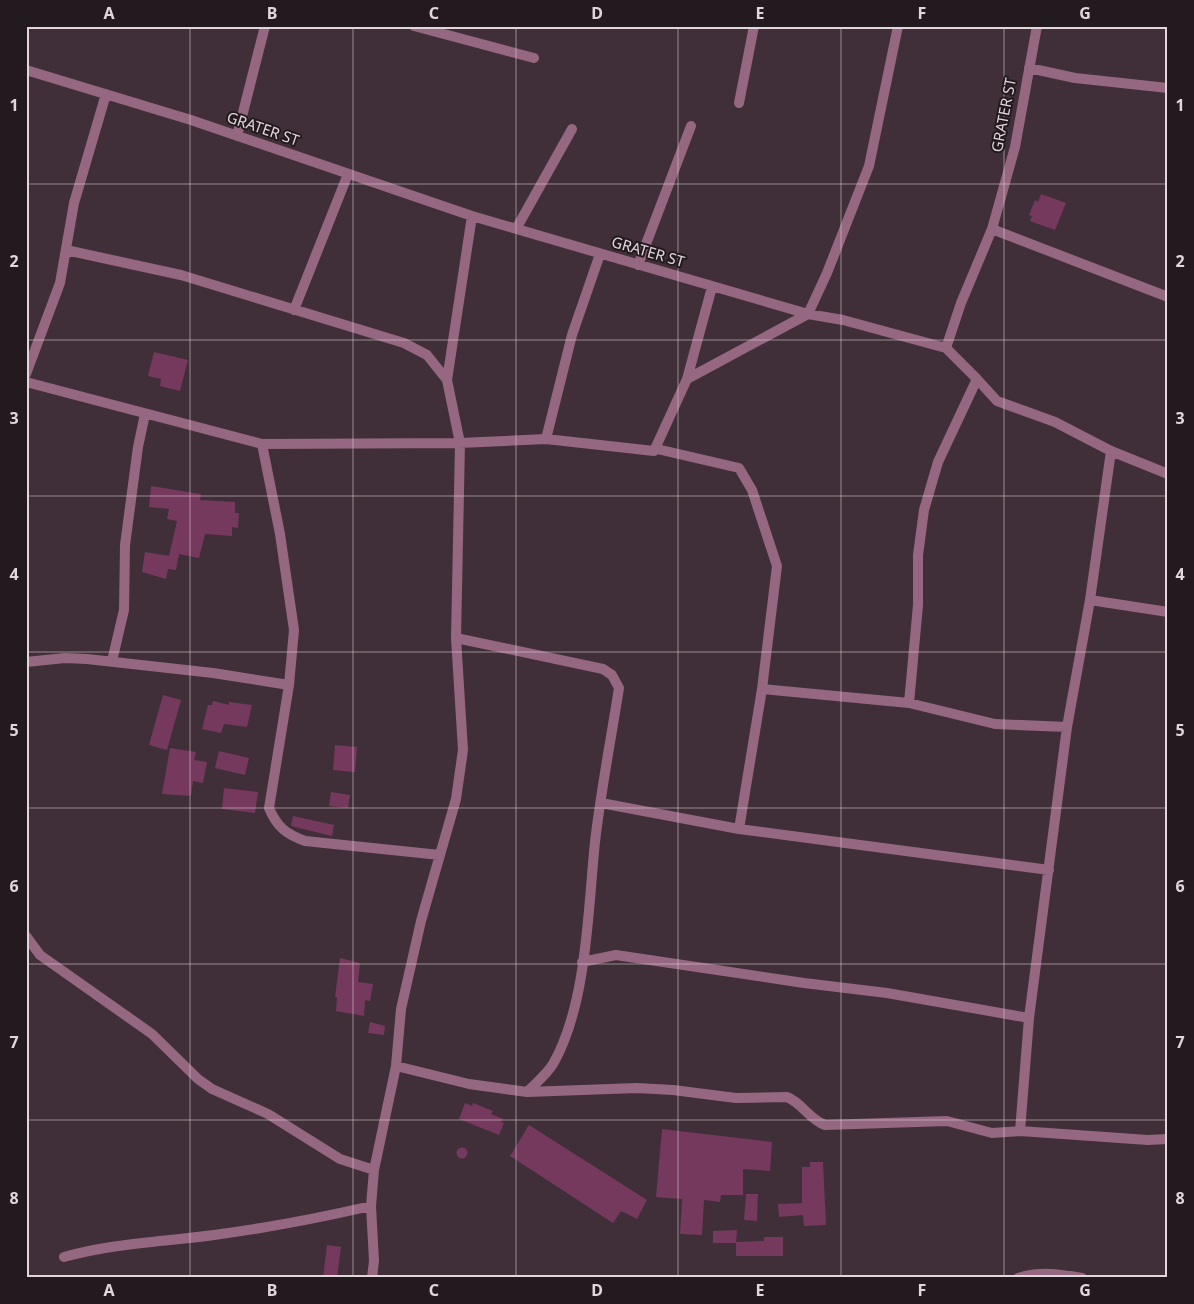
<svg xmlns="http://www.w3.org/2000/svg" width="1194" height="1304" viewBox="0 0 1194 1304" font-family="'Noto Sans',sans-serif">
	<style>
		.building { fill: #75395d }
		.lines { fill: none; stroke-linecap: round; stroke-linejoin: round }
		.minor { stroke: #966781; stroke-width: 10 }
		.grid { fill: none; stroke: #e1d6dc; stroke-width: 1; stroke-opacity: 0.55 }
		.labels { text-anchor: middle; stroke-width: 4; stroke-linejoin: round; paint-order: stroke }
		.street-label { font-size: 15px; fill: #e1d6dc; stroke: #221a1e }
		.neatline { fill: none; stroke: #e1d6dc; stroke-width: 2 }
		.grid-label { font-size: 16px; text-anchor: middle; font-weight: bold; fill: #e1d6dc }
	</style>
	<rect width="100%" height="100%" fill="#402f38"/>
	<path class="building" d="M1041,194l25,9 -11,27 -25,-9 2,-5 -3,-1 6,-15 3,2z
		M154,352l34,8 -8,31 -20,-5 1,-7 -13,-3z
		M151,486l50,8 -1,6 35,2v11h4l-1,15 -6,-1v9l-27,-2 -6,24 -20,-4 -3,16 -8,-1 -2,10 -24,-7 3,-20 24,4 8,-35 -10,-2 2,-10 -20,-2z
		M163,695l18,5 -14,50 -18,-5z
		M213,701l16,4v-3l23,3 -5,22 -23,-3 -3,9 -19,-4 6,-24h4z
		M335,745l22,2 -2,25 -22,-2z
		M170,748l26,4 -2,8 13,2 -4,21 -10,-2 -2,15 -29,-2z
		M219,751l30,7 -4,17 -30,-7z
		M224,788l34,4 -3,21 -33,-4z
		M331,792l19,3 -2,13 -19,-2z
		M293,816l41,9 -2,11 -41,-10z
		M340,958l20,5 -2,19 15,2 -3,17 -5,-1 -1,16 -28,-5 1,-14h-2z
		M370,1022l15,4 -1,9 -16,-2z
		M465,1103l7,3 1,-3 20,8 -2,3 12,5 -2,3 3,1 -5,12 -40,-16z
		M529,1125l118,75 -10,19 -16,-8 -8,12 -103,-67z
		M662,1129l110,13 -2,29 -27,-2v26h-22l-1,7 -16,-2 -2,35 -22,-1 2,-35 -26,-2z
		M456.5 1153a5.5 5.5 0 1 1 11 0a5.5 5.5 0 1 1-11 0Z
		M810,1162h13l3,63 -22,1 -1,-11 -24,2 -1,-13 24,-1v-36h8z
		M746,1194h12l-1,27 -13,-1z
		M737,1230l-1,13h-23v-12z
		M764,1237h19v19h-47v-14l28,-1z
		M327,1245l14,2 -4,31h-14z"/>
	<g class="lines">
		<path class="minor" d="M414,26l120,32
			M1029,68l46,10 93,10
			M26,70l165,50 281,96 336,98 35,6 103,28 15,-45 31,-74 23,-82 22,-121
			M739,103l15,-77
			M237,136l28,-110
			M516,229l56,-100
			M992,229l176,68
			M66,250l115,25 223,68 23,12 20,25
			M638,265l53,-139
			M294,310l54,-136
			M26,374l34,-91 14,-80 32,-109
			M687,379l25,-92
			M977,379l20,22 58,21 56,29 57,23
			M26,382l236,62 198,-1 86,-4 108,12 33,-72 121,-65 19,-41 42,-107 29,-140
			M546,439l26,-104 28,-81
			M262,444l18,90 14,96 -5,55 -20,123c8,19 17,26 36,33l135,14
			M657,449l82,19 13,22 25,76 -15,123 -23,140
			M1090,600l78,12
			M456,638l147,31 9,6 7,13c-8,51 -18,102 -24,154 -7,67 -8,163 -42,222 -6,10 -17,19 -26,28
			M112,661l12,-51 1,-65 13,-98 7,-33
			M26,662l39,-4 22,1 126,14 76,12
			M762,689l147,14 86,21 72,3
			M909,703l9,-98v-50l6,-45 14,-48 39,-83 -31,-31
			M601,803l138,26 310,41
			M26,936l14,19 112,79 46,45 14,10 56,25 72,45 34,11
			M582,962l34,-7 188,28 83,10 142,25
			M396,1066l73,18 58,8 110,-4 36,2 63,8 51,-1c15,6 22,22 38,28l122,-4 45,12 28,-2 128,9 20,-1
			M1020,1131l9,-113 38,-291 23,-127 21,-149
			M64,1257c51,-14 98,-15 150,-22 53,-7 105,-17 157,-29
			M372,1278l2,-17 -3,-55 3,-36 22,-104 5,-57 20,-88 35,-122 7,-49 -7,-112 4,-195 -13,-63 25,-164
			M1018,1278c22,-7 42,-4 64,0"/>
	</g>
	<path class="grid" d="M190,26v1252M353,26v1252M516,26v1252M678,26v1252M841,26v1252M1004,26v1252M26,184h1142M26,340h1142M26,496h1142M26,652h1142M26,808h1142M26,964h1142M26,1120h1142"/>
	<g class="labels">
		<g class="street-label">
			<text transform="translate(1004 115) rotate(-79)" y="5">GRATER ST</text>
			<text transform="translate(263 129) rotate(19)" y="5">GRATER ST</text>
			<text transform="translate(648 252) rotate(16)" y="5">GRATER ST</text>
		</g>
	</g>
	<rect width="1194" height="1304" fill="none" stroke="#221a1e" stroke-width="55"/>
	<rect x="28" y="28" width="1138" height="1248" class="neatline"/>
	<g class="grid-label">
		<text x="109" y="19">A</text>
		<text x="272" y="19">B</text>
		<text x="434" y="19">C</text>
		<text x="597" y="19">D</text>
		<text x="760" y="19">E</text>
		<text x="922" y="19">F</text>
		<text x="1085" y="19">G</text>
		<text x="14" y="111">1</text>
		<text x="1180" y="111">1</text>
		<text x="14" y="267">2</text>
		<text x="1180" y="267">2</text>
		<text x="14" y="424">3</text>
		<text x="1180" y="424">3</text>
		<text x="14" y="580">4</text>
		<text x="1180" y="580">4</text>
		<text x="14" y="736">5</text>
		<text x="1180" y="736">5</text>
		<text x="14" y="892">6</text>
		<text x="1180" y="892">6</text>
		<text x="14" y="1048">7</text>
		<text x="1180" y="1048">7</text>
		<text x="14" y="1204">8</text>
		<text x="1180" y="1204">8</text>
		<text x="109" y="1296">A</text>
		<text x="272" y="1296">B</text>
		<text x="434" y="1296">C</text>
		<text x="597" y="1296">D</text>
		<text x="760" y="1296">E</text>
		<text x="922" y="1296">F</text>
		<text x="1085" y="1296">G</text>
	</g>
</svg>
